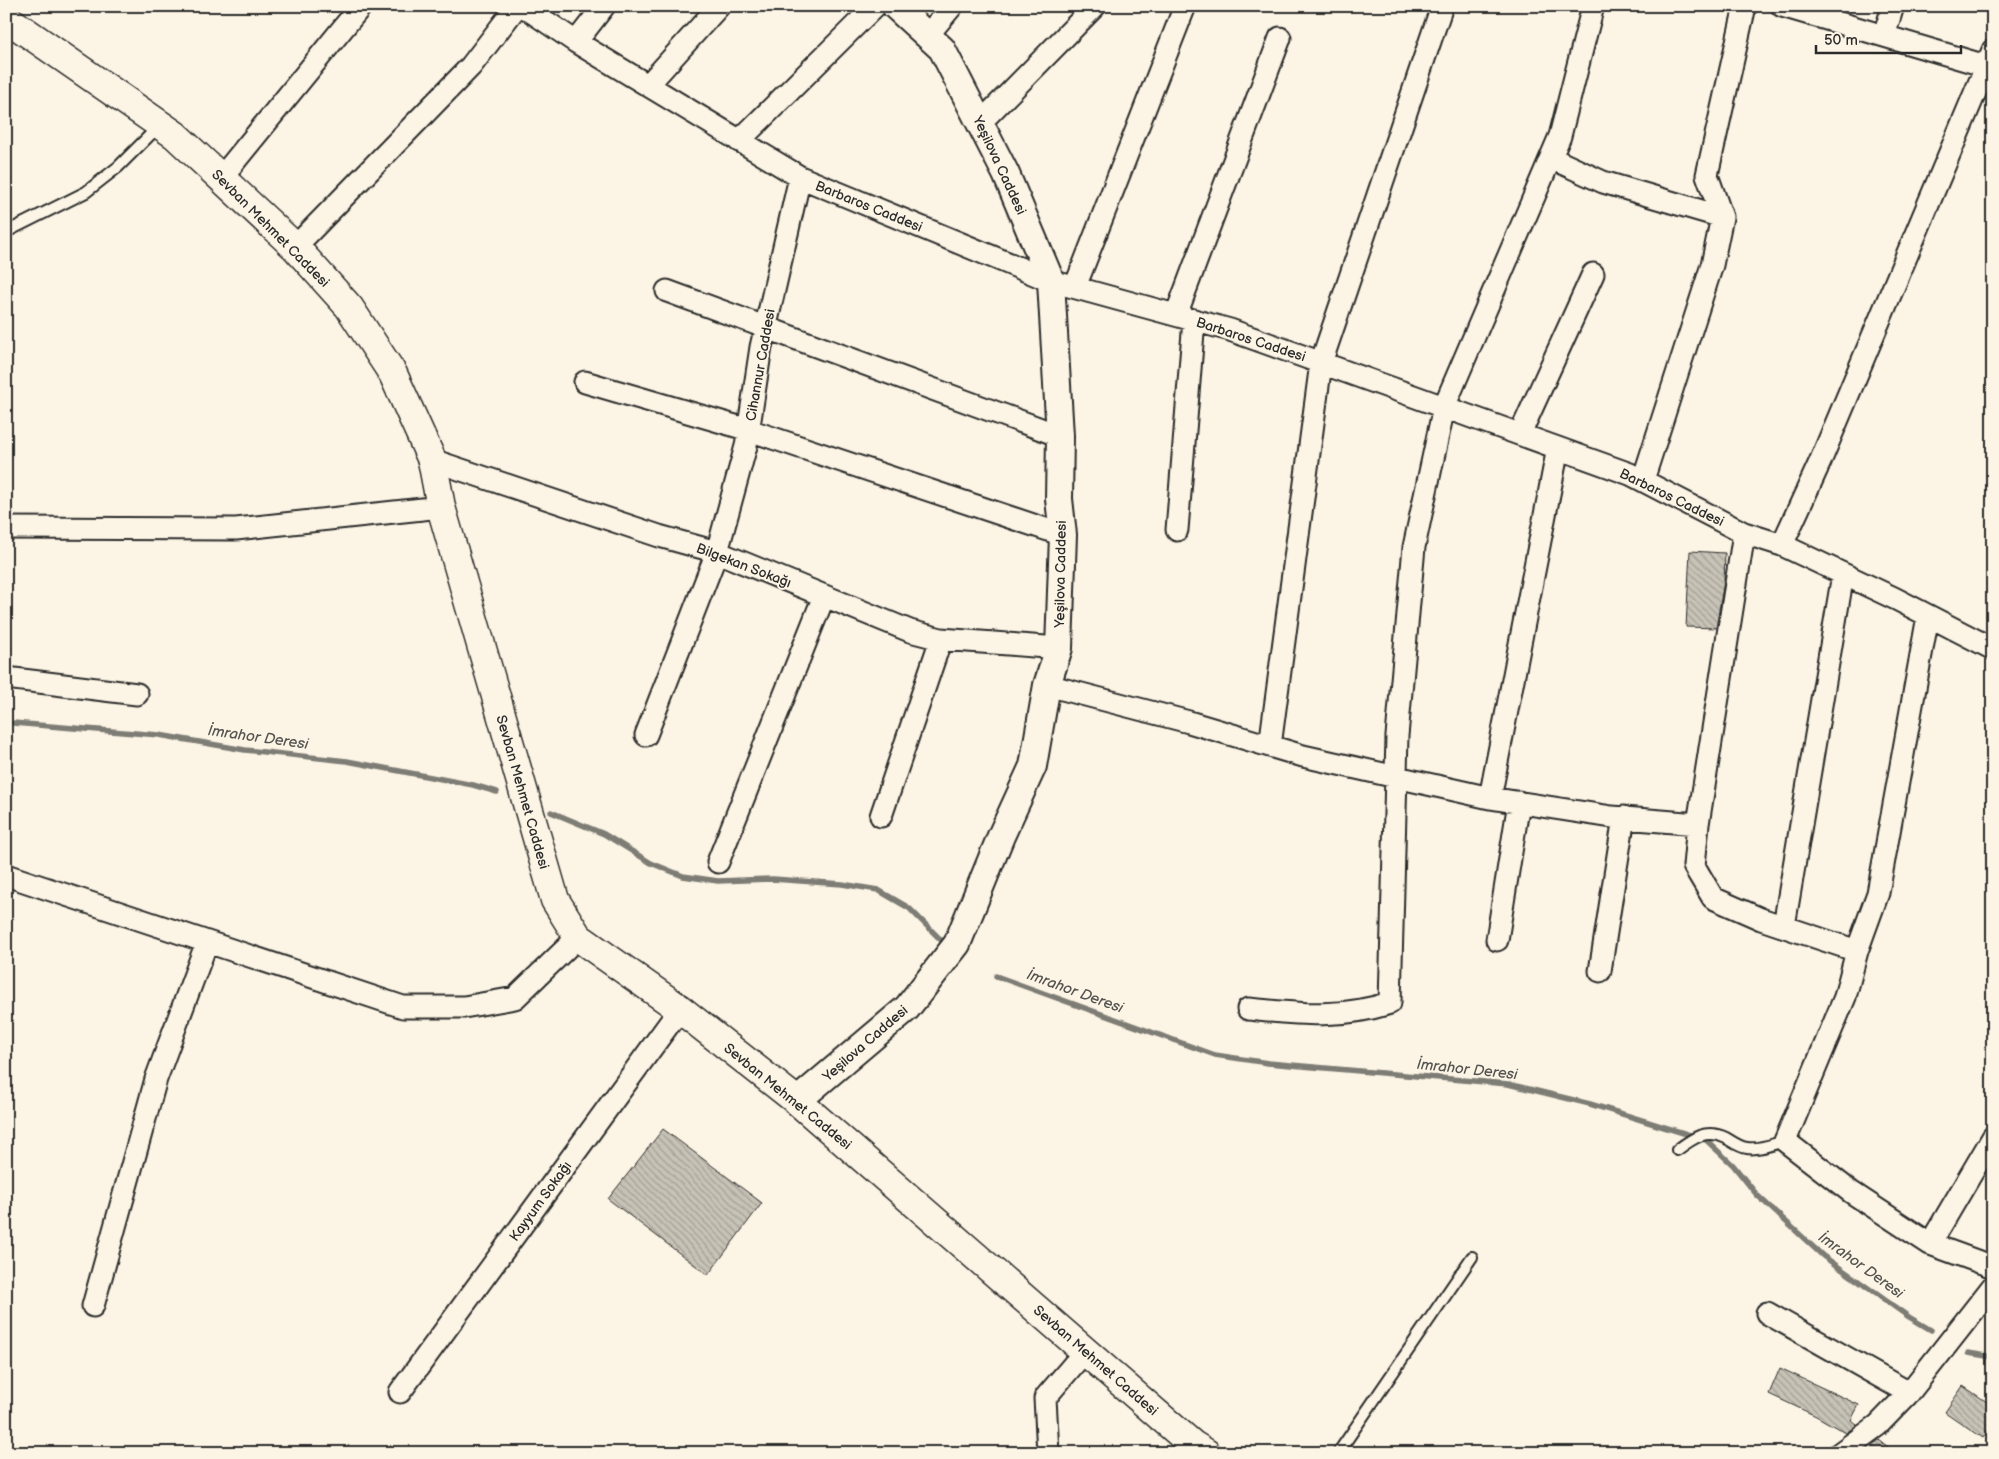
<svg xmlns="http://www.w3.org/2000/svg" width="1999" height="1459" viewBox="0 0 1999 1459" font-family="'Balsamiq Sans',sans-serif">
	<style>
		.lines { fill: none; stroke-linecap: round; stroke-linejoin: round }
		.stream { stroke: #7d7b74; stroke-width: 5.5 }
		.building { fill: url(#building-back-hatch); stroke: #2b2b2b }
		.service-casing { stroke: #2b2b2b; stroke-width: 14 }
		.minor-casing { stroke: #2b2b2b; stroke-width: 25 }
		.tertiary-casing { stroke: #2b2b2b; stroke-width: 30 }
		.secondary-casing { stroke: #2b2b2b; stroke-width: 31 }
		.service { stroke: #fcf5e5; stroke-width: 10 }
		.minor { stroke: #fcf5e5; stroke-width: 21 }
		.tertiary { stroke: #fcf5e5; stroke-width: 26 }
		.secondary { stroke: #fcf5e5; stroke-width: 28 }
		.labels { text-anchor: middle; stroke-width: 4; stroke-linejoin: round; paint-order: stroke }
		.street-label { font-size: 14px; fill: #2b2b2b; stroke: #fcf5e5 }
		.water-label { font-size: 15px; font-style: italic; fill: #545350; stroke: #fcf5e5 }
	</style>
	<defs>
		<pattern id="building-back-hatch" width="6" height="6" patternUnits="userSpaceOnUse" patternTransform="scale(1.25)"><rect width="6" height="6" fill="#c8c3b7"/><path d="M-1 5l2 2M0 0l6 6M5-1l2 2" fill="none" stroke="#a39f95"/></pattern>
	</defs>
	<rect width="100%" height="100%" fill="#fcf5e5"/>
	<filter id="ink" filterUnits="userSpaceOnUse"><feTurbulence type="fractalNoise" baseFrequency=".02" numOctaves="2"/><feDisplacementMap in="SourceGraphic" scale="10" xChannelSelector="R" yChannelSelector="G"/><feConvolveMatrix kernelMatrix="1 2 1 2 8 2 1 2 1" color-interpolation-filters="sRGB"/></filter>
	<g filter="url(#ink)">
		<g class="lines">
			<path class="stream" d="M13,723l146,12 86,15 102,11 126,24 24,7
				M551,812l53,22 47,29 32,13 35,5 55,-2 69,5 36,6 31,18 34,34
				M996,976l219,79 53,8 240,21 82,20 116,36 27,25 24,30 66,61 86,61 22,13
				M1968,1353l25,4"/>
		</g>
		<path class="building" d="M1690,551l35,2 -1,28 -8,47 -30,-1z
			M663,1129l99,74 -54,72 -100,-76z
			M1780,1368l79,37 -8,15 6,5 -11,8 -30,-17 -47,-22z
			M1963,1386l30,20v18l-10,14 -38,-26z
			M1879,1440l17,13h-35z"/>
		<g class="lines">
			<defs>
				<path id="service" d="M6,232l80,-40 32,-25 42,-42
					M1677,1150c16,-12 29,-22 49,-12 7,4 13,9 21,10 12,2 26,-4 38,-7
					M1338,1453l134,-196"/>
				<path id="minor" d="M523,6l53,36 224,135 251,104 179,49 400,144 114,59 38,12 114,54 97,50
					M1782,6l204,60
					M927,36l25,-30
					M1884,36l9,-30
					M576,42l28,-36
					M648,85l71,-79
					M980,123l115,-117
					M739,141l136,-135
					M1551,158l52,24 119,35
					M221,178l140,-172
					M295,247l176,-181 46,-60
					M1075,287l110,-281
					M667,291l393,145
					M1176,315l104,-277
					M585,382l164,48 314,105
					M1520,434l73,-160
					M432,460l227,76 58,16 193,79 31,8 118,9
					M1643,480l69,-215 10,-48 -15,-42 38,-169
					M6,528l230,1 205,-22
					M1177,530l17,-210
					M1782,545l38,-83 173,-412
					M1928,616l-50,277 -21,58 -12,46 -60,144 66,51 79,52 63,23
					M6,678l131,16
					M1047,685l142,37 114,34 187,42 122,19 86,7 46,-291
					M646,735l71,-183 29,-106 15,-99 39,-170
					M1270,746l51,-383 121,-357
					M1490,798l68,-350
					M881,816l60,-177
					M1698,824l-4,42 19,32 48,21 96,32
					M718,862l106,-266
					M6,875l397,132h61l51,-9 63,-61
					M1784,926l59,-352
					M1497,940l22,-138
					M1600,971l24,-154
					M1248,1009c52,5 92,10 142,-6l7,-267 17,-189 30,-140 116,-271 33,-130
					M1930,1244l63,-107
					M93,1306l63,-227 51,-137
					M1767,1313l142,80
					M400,1392l280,-383
					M1048,1453l-3,-55 41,-48
					M1840,1453l38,-28 31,-32 84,-107"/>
				<path id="tertiary" d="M797,1101l110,-93 50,-64 44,-108 32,-70 14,-81 12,-37 4,-113 -4,-36 1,-63 -9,-155 -45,-107 -64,-125 -47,-43"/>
				<path id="secondary" d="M6,18l169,117 120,112 54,60 44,67 39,86 9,47 114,393 23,37 102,72 117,92 396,344 13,8"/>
			</defs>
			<use href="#service" class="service-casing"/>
			<use href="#minor" class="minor-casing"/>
			<use href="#tertiary" class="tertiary-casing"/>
			<use href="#secondary" class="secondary-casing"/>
			<use href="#service" class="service"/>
			<use href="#minor" class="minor"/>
			<use href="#tertiary" class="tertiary"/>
			<use href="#secondary" class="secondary"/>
		</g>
	</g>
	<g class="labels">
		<g class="street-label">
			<text transform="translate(1000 165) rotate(65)" y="5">Yeşilova Caddesi</text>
			<text transform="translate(869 206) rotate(22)" y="5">Barbaros Caddesi</text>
			<text transform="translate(271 228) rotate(45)" y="5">Sevban Mehmet Caddesi</text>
			<text transform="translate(1251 339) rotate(18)" y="5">Barbaros Caddesi</text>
			<text transform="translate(760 365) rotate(-80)" y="5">Cihannur Caddesi</text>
			<text transform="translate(1672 497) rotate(26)" y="5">Barbaros Caddesi</text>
			<text transform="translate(744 565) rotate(21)" y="5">Bilgekan Sokağı</text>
			<text transform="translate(1060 574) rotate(-89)" y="5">Yeşilova Caddesi</text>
			<text transform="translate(523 792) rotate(74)" y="5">Sevban Mehmet Caddesi</text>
			<text transform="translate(865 1043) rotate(-41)" y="5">Yeşilova Caddesi</text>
			<text transform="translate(788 1096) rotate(39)" y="5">Sevban Mehmet Caddesi</text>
			<text transform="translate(540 1201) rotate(-54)" y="5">Kayyum Sokağı</text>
			<text transform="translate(1096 1360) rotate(41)" y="5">Sevban Mehmet Caddesi</text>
		</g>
		<g class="water-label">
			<text transform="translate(258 737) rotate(8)" y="5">İmrahor Deresi</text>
			<text transform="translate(1075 991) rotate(20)" y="5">İmrahor Deresi</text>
			<text transform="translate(1467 1069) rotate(6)" y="5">İmrahor Deresi</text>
			<text transform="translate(1861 1265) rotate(36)" y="5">İmrahor Deresi</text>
		</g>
	</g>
	<rect width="1999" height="1459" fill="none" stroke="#fcf5e5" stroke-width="25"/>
	<rect x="12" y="12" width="1974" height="1434" fill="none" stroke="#2b2b2b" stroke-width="2" filter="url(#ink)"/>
	<path d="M1816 45v8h145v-8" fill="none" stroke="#2b2b2b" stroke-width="2.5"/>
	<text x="1824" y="45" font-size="15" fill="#2b2b2b" stroke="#fcf5e5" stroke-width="4" paint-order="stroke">50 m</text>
</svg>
